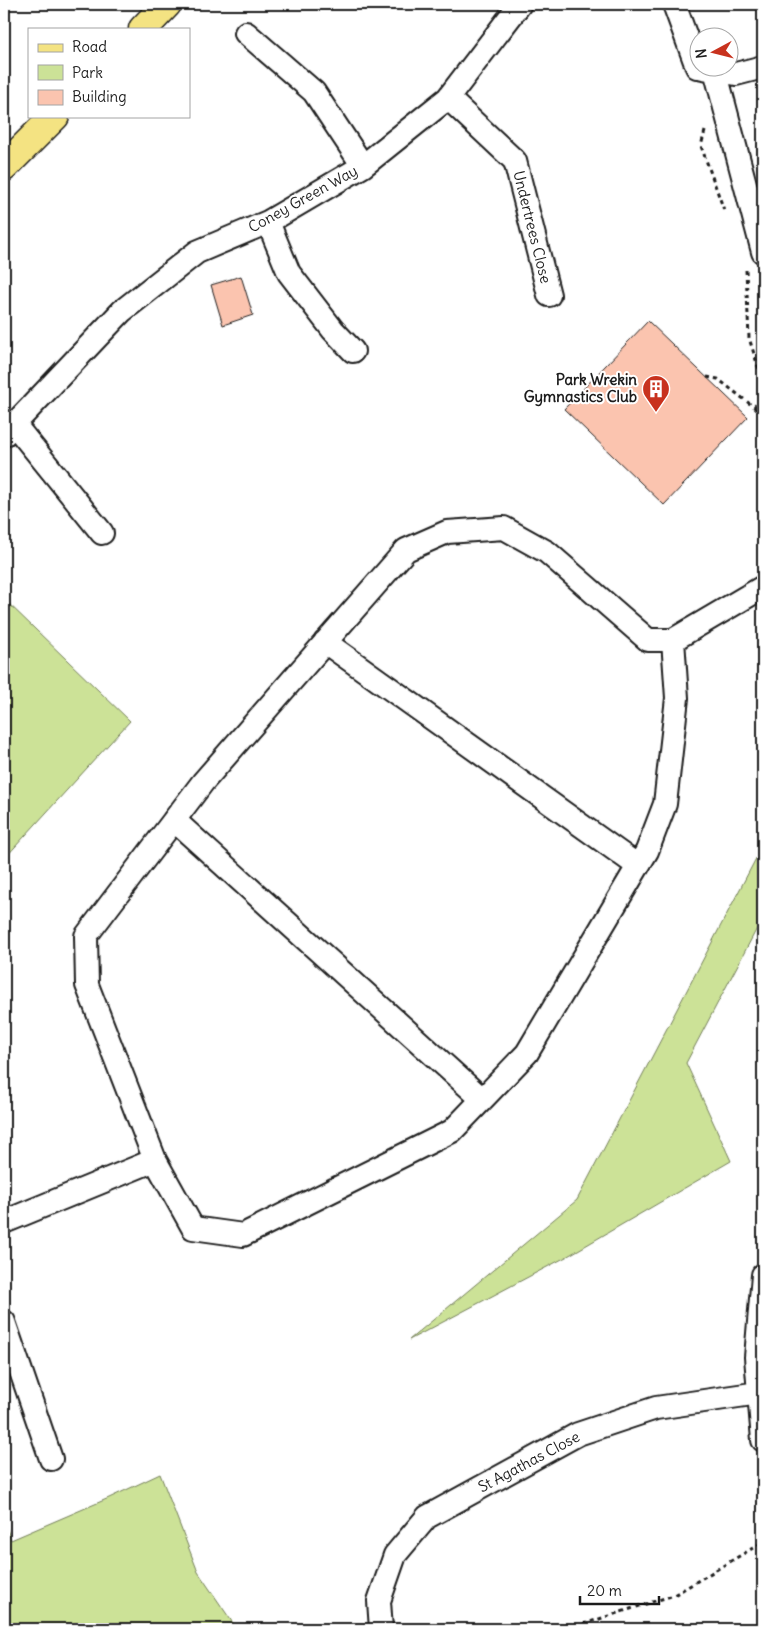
<svg xmlns="http://www.w3.org/2000/svg" width="767" height="1633" viewBox="0 0 767 1633" font-family="Delius,sans-serif">
	<style>
		.green { fill: #cce297; stroke: #747f5a }
		.building { fill: #fbc4af; stroke: #1c1c1c }
		.lines { fill: none; stroke-linecap: round; stroke-linejoin: round }
		.street-casing { stroke: #1c1c1c; stroke-width: 26 }
		.primary-casing { stroke: #1c1c1c; stroke-width: 31 }
		.path { stroke: #1c1c1c; stroke-width: 3; stroke-dasharray: 4 4; stroke-linecap: butt }
		.street { stroke: #fff; stroke-width: 22 }
		.primary { stroke: #f4e382; stroke-width: 28 }
		.labels { text-anchor: middle; stroke-width: 4; stroke-linejoin: round; paint-order: stroke }
		.street-label { font-size: 15px; fill: #1c1c1c; stroke: #fff }
		.poi-label { font-size: 15px; font-weight: bold; fill: #1c1c1c; stroke: #fff; text-anchor: end }
	</style>
	<rect width="100%" height="100%" fill="#fff"/>
	<filter id="ink" filterUnits="userSpaceOnUse"><feTurbulence type="fractalNoise" baseFrequency=".02" numOctaves="2"/><feDisplacementMap in="SourceGraphic" scale="10" xChannelSelector="R" yChannelSelector="G"/><feConvolveMatrix kernelMatrix="1 2 1 2 8 2 1 2 1" color-interpolation-filters="sRGB"/></filter>
	<g filter="url(#ink)">
		<path class="green" d="M4,599l126,122 -126,138z
			M763,845v72l-77,146 45,98 -165,96 -157,83 168,-140z
			M160,1474l38,98 39,57h-233v-108l7,19 98,-42z"/>
		<path class="building" d="M241,276l12,39 -30,10 -12,-40z
			M648,321l100,96 -84,88 -100,-96z"/>
		<g class="lines">
			<defs>
				<path id="street" d="M674,4l23,63h3
					M246,33l68,59 49,74
					M703,68l33,6 27,-7
					M715,70l48,182
					M448,98l67,63 34,134
					M268,222l21,51 44,57 20,21
					M14,424l88,109
					M4,435l118,-124 75,-59 71,-30 95,-56 85,-68 72,-94
					M673,640l4,58 -12,106 -18,47 -120,202 -75,78 -209,104 -50,-7 -38,-68 -68,-175 -1,-49 117,-154 203,-232 41,-18 57,-4 43,24 101,88h25l90,-53
					M325,642l313,224
					M174,820l308,279
					M4,1222l151,-62
					M763,1275l-7,82 7,83
					M4,1322l47,137
					M381,1629l-2,-28 16,-46 32,-38 151,-83 78,-26 103,-15"/>
				<path id="primary" d="M143,29l24,-25
					M4,167l51,-51"/>
			</defs>
			<use href="#street" class="street-casing"/>
			<use href="#primary" class="primary-casing"/>
			<path class="path" d="M705,131l-4,15 23,64
				M746,270l3,68 14,44
				M707,377l11,2 36,28 9,-11
				M754,407l9,10
				M568,1629l106,-34 89,-53"/>
			<use href="#street" class="street"/>
			<use href="#primary" class="primary"/>
		</g>
	</g>
	<defs>
		<symbol id="building-pin" viewBox="-11 -11 22 30"><path d="M0 17L-7.5 6A9.5 9.5 0 1 1 7.5 6Z" fill="#c8321e" stroke="#fff"/><path d="M-4-6H4V6H1V3H-1V6H-4ZM-2.5-4.3h1.7v1.8h-1.7ZM.8-4.3h1.7v1.8H.8ZM-2.5-1h1.7V.8h-1.7ZM.8-1h1.7V.8H.8Z" fill="#fff"/></symbol>
	</defs>
	<g fill-rule="evenodd">
		<use href="#building-pin" x="640" y="373" width="32" height="43"/>
	</g>
	<g class="labels">
		<g class="street-label">
			<text transform="translate(303 199) rotate(-29)" y="5">Coney Green Way</text>
			<text transform="translate(532 227) rotate(76)" y="5">Undertrees Close</text>
			<text transform="translate(529 1462) rotate(-28)" y="5">St Agathas Close</text>
		</g>
		<g class="poi-label">
			<text x="637" y="385">Park Wrekin<tspan x="637" dy="17">Gymnastics Club</tspan></text>
		</g>
	</g>
	<rect width="767" height="1633" fill="none" stroke="#fff" stroke-width="20"/>
	<rect x="10" y="10" width="747" height="1613" fill="none" stroke="#1c1c1c" stroke-width="2" filter="url(#ink)"/>
	<rect x="28" y="28" width="162" height="90" fill="#ffffff" stroke="#a4a4a4"/>
	<rect x="38" y="44" width="25" height="8" fill="#f4e382" stroke="#a4a4a4"/>
	<text x="72" y="52" font-size="15" fill="#1c1c1c">Road</text>
	<rect x="38" y="65" width="25" height="15" fill="#cce297" stroke="#a4a4a4"/>
	<text x="72" y="78" font-size="15" fill="#1c1c1c">Park</text>
	<rect x="38" y="90" width="25" height="15" fill="#fbc4af" stroke="#a4a4a4"/>
	<text x="72" y="102" font-size="15" fill="#1c1c1c">Building</text>
	<g transform="translate(714 52) rotate(263)"><circle r="24" fill="#ffffff" stroke="#a4a4a4"/>
	<path d="M0-4L9 19L0 12L-9 19Z" fill="#c8321e"/>
	<text y="-8" font-size="14" font-weight="bold" text-anchor="middle" fill="#1c1c1c">N</text>
	</g>
	<path d="M580 1596v8h79v-8" fill="none" stroke="#1c1c1c" stroke-width="2.5"/>
	<text x="587" y="1596" font-size="15" fill="#1c1c1c" stroke="#ffffff" stroke-width="4" paint-order="stroke">20 m</text>
</svg>
